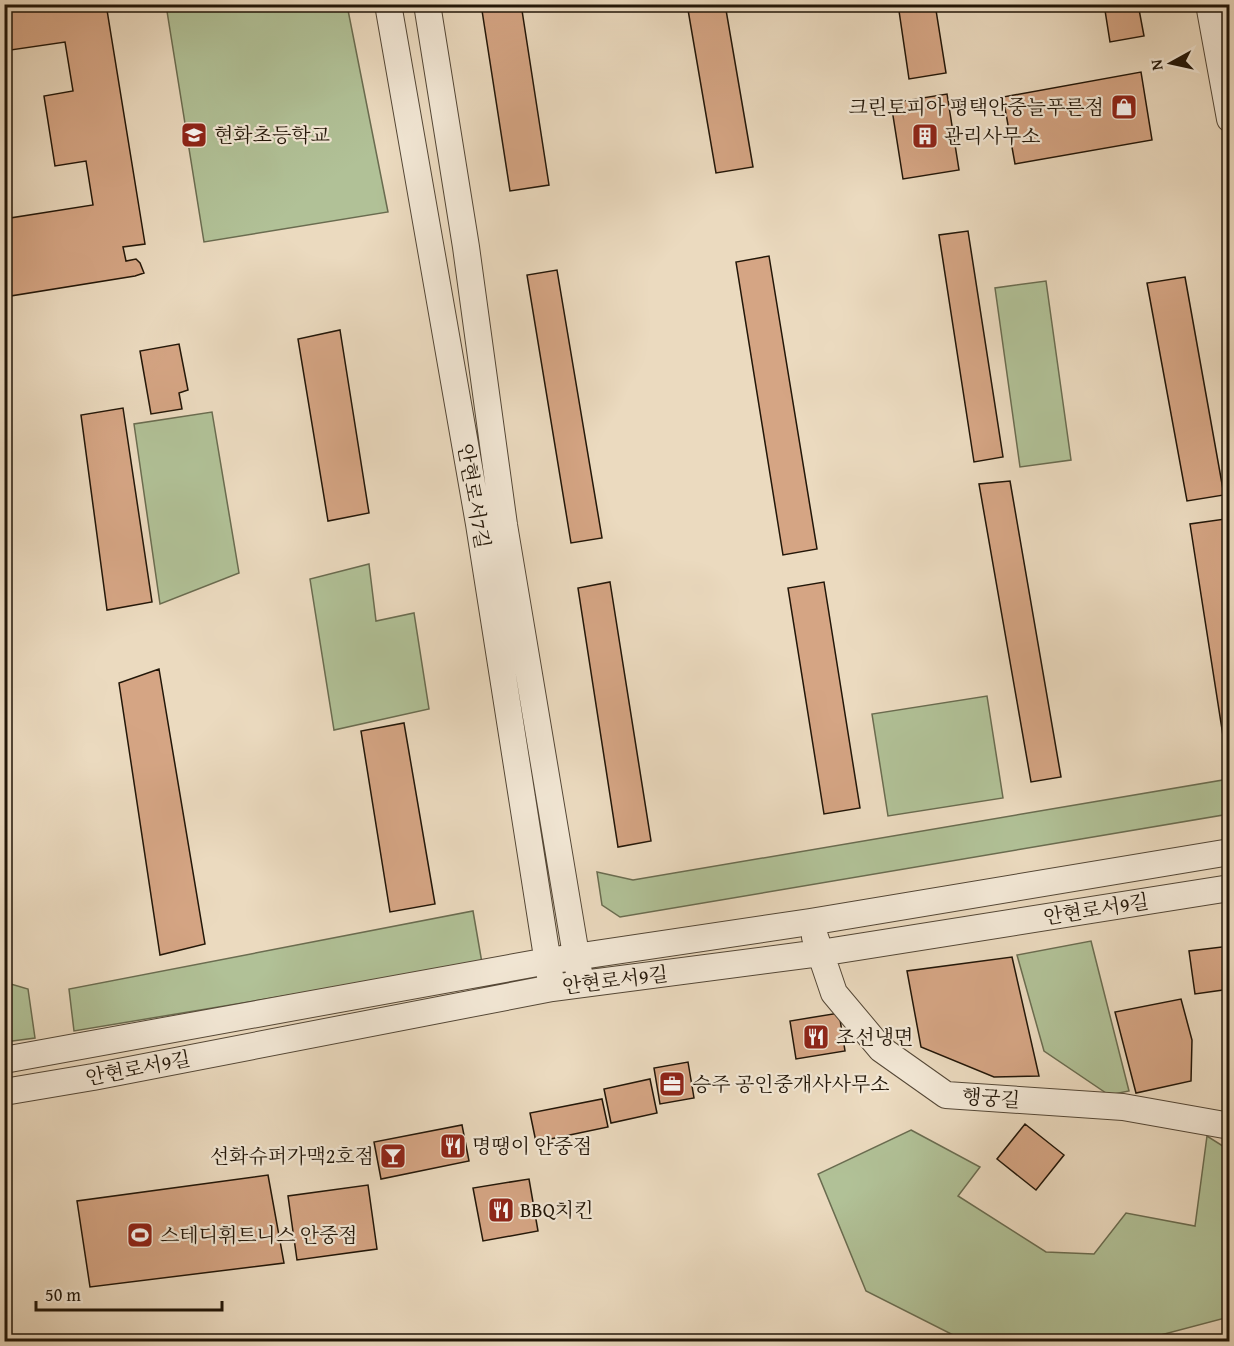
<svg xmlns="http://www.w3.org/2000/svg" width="1234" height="1346" viewBox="0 0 1234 1346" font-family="'Gentium Book Plus','Noto Serif KR',serif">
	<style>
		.green { fill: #b1c197; stroke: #6a6c50; stroke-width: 1.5 }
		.building { fill: #d5a584; stroke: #221608; stroke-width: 1.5 }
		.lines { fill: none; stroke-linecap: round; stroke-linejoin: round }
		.minor-casing { stroke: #544736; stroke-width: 28 }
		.minor { stroke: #f2e7d5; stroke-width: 26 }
		.labels { text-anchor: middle; stroke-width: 4.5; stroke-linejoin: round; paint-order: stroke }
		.poi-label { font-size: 20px; fill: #221608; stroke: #f2e7d5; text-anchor: start }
		.street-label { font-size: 20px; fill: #221608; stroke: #f2e7d5 }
	</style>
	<rect width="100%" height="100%" fill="#ebdabf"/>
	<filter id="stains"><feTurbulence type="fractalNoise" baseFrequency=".00333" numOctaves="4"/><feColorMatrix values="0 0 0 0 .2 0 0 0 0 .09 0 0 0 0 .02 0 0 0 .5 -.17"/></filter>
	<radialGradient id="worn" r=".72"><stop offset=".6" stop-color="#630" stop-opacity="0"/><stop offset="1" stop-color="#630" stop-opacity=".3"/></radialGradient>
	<path class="green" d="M166,5h181l41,207 -184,30z
		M1046,281l25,179 -51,7 -25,-179z
		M212,412l27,161 -79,31 -26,-180z
		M369,564l7,57 38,-8 15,96 -95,21 -24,-151z
		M987,696l16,102 -115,18 -16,-102z
		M1229,779v35l-609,103 -18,-12 -5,-33 36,8z
		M473,911l9,52 -408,68 -5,-42z
		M1091,941l38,150 -20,4 -65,-44 -27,-96z
		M4,982l24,7 7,49 -30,4z
		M911,1130l69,37 -22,29 88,56 48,2 32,-41 69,13 12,-90 19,12 4,43 -1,126 -91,24h-173l-99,-50 -48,-117z"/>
	<path class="building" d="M4,4h102l39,240 -22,3 3,14 10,-2 4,4 4,10 -9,3 -131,21v-78l89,-14 -7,-44 -31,5 -11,-70 29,-5 -8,-49 -61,9z
		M481,4h40l28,181 -39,6z
		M687,4h38l28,163 -37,6z
		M898,4h37l11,69 -37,6z
		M1104,4h34l6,32 -34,6z
		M1141,72l11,68 -137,24 -12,-67z
		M947,94l12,76 -56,9 -12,-76z
		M968,231l35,226 -29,5 -35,-227z
		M769,256l48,293 -34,6 -47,-293z
		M557,270l45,268 -31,5 -44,-268z
		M1185,277l39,218 -37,6 -40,-218z
		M340,330l29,183 -41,8 -30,-182z
		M179,344l9,46 -9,3 3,16 -31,5 -11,-63z
		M123,408l29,194 -45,8 -26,-195z
		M1010,481l51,296 -30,5 -52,-298z
		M1225,519l5,31v204l-4,1 -36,-231z
		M610,582l41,259 -33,6 -40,-259z
		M824,582l36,226 -36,6 -36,-226z
		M159,669l46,275 -45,11 -41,-272z
		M404,723l31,181 -45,8 -29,-181z
		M1230,946v43l-35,5 -6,-43z
		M1012,957l27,119 -45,1 -73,-30 -14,-76z
		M1181,999l11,41 -1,41 -55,12 -21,-81z
		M839,1013l6,38 -49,8 -6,-38z
		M688,1062l6,36 -34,6 -6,-36z
		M650,1079l7,34 -46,10 -7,-34z
		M602,1099l6,28 -72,15 -6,-29z
		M1025,1124l39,31 -28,35 -39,-31z
		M462,1125l7,36 -88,18 -7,-37z
		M268,1175l16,88 -194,24 -13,-86z
		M529,1179l9,52 -55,10 -10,-53z
		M368,1185l9,64 -80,11 -9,-64z"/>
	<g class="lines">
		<defs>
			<path id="minor" d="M388,4l91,520 71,452
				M427,4l39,243 38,278 75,448
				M1209,4l21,115
				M815,937l19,56 47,56 65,46 177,12 107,19
				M4,1060l544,-99 262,-39 420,-70
				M4,1092l89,-15 459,-89 268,-35 410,-65"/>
		</defs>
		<use href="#minor" class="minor-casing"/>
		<use href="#minor" class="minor"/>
	</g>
	<defs>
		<symbol id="shop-square" viewBox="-11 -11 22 22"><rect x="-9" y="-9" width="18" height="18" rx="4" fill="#8f2418" stroke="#f2e7d5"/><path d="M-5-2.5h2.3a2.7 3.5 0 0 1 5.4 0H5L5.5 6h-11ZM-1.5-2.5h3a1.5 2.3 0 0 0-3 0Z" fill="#fff"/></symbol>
		<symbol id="school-square" viewBox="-11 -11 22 22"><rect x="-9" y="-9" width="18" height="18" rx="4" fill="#8f2418" stroke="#f2e7d5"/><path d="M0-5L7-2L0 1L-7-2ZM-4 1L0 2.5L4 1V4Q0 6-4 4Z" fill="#fff"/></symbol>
		<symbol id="building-square" viewBox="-11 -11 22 22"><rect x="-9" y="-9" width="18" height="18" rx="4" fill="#8f2418" stroke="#f2e7d5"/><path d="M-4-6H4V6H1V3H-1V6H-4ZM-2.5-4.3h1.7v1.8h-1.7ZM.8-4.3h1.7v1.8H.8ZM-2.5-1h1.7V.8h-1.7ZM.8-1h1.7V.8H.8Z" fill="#fff"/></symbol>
		<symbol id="restaurant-square" viewBox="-11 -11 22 22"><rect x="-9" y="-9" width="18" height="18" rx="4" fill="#8f2418" stroke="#f2e7d5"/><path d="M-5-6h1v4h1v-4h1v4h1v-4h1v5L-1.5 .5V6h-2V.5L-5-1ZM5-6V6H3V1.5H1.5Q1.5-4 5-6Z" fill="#fff"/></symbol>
		<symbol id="office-square" viewBox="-11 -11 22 22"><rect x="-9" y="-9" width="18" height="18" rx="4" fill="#8f2418" stroke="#f2e7d5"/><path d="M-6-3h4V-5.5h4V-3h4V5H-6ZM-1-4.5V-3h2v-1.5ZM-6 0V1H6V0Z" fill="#fff"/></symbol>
		<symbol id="bar-square" viewBox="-11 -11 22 22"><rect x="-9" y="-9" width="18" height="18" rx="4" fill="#8f2418" stroke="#f2e7d5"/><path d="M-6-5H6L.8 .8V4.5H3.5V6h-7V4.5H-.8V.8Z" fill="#fff"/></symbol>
		<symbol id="stadium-square" viewBox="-11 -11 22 22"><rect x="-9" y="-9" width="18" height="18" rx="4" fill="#8f2418" stroke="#f2e7d5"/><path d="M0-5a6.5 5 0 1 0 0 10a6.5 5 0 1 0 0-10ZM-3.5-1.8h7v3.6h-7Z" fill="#fff"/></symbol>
	</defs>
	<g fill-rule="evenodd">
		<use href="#shop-square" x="1109" y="92" width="30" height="30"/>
		<use href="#school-square" x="179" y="120" width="30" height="30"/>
		<use href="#building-square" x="910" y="121" width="30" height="30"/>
		<use href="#restaurant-square" x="801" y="1022" width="30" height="30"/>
		<use href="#office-square" x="657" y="1069" width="30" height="30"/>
		<use href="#restaurant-square" x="438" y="1131" width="30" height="30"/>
		<use href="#bar-square" x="378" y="1141" width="30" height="30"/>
		<use href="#restaurant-square" x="486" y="1195" width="30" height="30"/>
		<use href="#stadium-square" x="125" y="1220" width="30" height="30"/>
	</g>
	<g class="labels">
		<g class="poi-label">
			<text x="1104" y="114" text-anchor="end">크린토피아 평택안중늘푸른점</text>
			<text x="214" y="142">현화초등학교</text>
			<text x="944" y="143">관리사무소</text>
			<text x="836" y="1044">조선냉면</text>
			<text x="692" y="1091">승주 공인중개사사무소</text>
			<text x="472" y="1153">명땡이 안중점</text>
			<text x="374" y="1163" text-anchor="end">선화슈퍼가맥2호점</text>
			<text x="520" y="1217">BBQ치킨</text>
			<text x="160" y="1242">스테디휘트니스 안중점</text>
		</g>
		<g class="street-label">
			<text transform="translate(474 496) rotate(80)" y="7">안현로서7길</text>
			<text transform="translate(1096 909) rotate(-9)" y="7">안현로서9길</text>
			<text transform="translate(615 980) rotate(-7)" y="7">안현로서9길</text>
			<text transform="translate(138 1068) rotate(-11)" y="7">안현로서9길</text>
			<text transform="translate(991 1098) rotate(4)" y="7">행궁길</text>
		</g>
	</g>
	<rect width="1234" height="1346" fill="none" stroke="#ebdabf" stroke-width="24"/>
	<rect x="6" y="6" width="1222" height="1334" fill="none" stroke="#221608" stroke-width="3"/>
	<rect x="12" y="12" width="1210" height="1322" fill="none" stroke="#221608" stroke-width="1.5"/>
	<g transform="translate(1171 63) rotate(262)" stroke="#f2e7d5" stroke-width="4.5" paint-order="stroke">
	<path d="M0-4.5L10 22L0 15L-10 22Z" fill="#221608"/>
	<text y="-9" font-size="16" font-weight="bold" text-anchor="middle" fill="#221608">N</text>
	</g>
	<path d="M36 1301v9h186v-9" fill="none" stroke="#221608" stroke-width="3"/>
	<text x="45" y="1301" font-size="18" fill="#221608" stroke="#f2e7d5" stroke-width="4.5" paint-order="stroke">50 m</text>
	<rect width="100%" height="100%" filter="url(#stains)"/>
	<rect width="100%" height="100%" fill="url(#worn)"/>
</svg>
